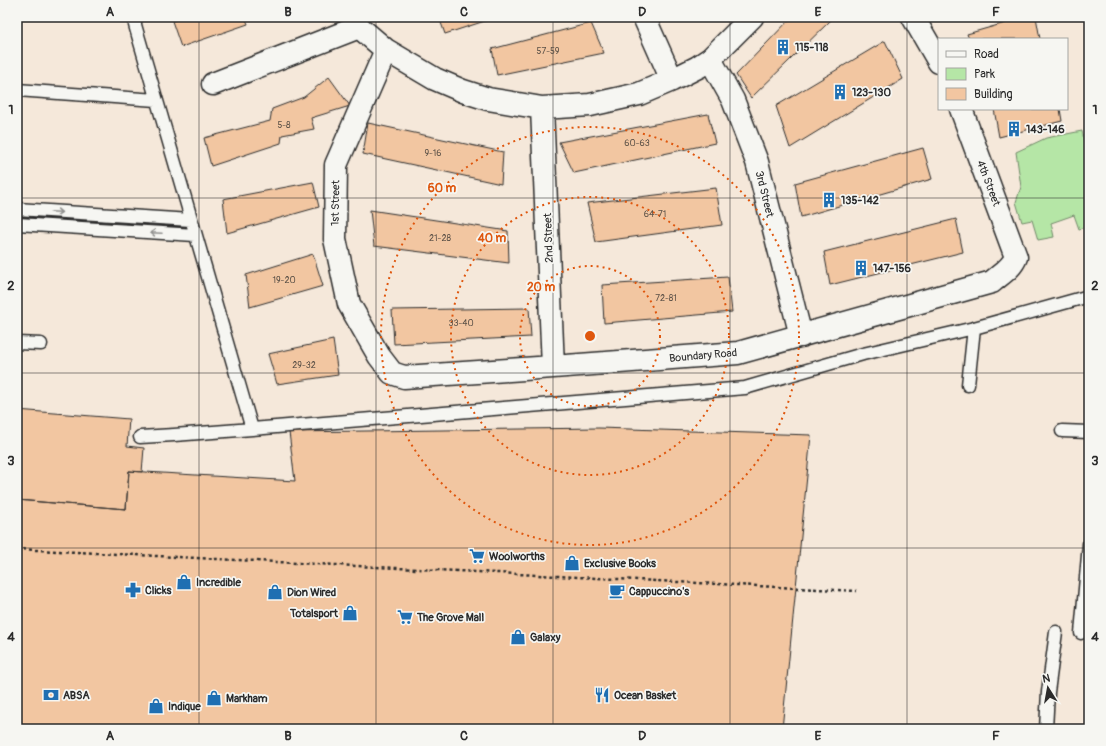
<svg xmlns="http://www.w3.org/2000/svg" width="1106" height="746" viewBox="0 0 1106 746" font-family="Pangolin,sans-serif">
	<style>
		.green { fill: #b5e6a6; stroke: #708868 }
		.building { fill: #f2c6a1; stroke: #2b2b2b }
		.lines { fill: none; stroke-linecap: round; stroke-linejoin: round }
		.service-casing { stroke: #2b2b2b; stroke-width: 15 }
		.minor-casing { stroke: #2b2b2b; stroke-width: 25 }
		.path { stroke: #2b2b2b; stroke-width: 2.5; stroke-dasharray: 3 3; stroke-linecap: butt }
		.service { stroke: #f6f6f2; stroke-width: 12 }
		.minor { stroke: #f6f6f2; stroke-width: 22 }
		.oneway { stroke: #90908e }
		.grid { fill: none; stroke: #2b2b2b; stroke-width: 1; stroke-opacity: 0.55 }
		.ring { fill: none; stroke: #df570e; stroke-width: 2; stroke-dasharray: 2 4 }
		.labels { text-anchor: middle; stroke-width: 3.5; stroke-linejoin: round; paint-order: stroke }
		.number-label { font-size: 9px; fill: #5d5248 }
		.poi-label { font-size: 11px; font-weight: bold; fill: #2b2b2b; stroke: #f6f6f2; text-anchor: start }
		.street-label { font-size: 11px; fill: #2b2b2b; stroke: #f6f6f2 }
		.centre { fill: #df570e; stroke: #f6f6f2; stroke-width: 2 }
		.ring-label { font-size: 12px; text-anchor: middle; font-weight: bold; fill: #df570e; stroke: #f6f6f2; stroke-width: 3.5; stroke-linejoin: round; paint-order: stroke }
		.neatline { fill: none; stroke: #2b2b2b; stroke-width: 1.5 }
		.grid-label { font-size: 13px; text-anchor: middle; font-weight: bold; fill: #2b2b2b }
	</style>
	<rect width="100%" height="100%" fill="#f5e8da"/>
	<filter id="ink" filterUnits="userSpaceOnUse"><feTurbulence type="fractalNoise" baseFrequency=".025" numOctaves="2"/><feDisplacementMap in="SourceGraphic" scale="8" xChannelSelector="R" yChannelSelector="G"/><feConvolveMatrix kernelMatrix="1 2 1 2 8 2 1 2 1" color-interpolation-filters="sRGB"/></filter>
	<g filter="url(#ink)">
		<path class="green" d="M1082,131l7,34v61l-10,3 -5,-14 -23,8 3,14 -16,3 -6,-20 -10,2 -6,-20 5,-15 -5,-35 30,-14z"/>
		<path class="building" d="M183,17h62l3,7 -67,23 -9,-26z
			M439,17h58l-52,17z
			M792,17h36l3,3 -80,78 -15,-23z
			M1026,17h10l4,22h-71l-2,-5z
			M591,23l13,30 -107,22 -5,-26z
			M885,41l18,38 -113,69 -14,-42z
			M329,77l21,29 -39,12 3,11 -32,6 -1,8 -70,23 -7,-28 66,-17 2,-12 32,-12z
			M994,109h66l2,12 -63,16z
			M708,114l7,29 -141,30 -15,-31z
			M368,123l135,29 -2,32 -138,-30z
			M923,148l9,31 -131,38 -6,-34z
			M313,182l6,25 -92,26 -4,-34z
			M716,188l6,37 -126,17 -9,-39z
			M370,210l138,21 1,32 -135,-17z
			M956,219l7,33 -133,33 -6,-33z
			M313,254l10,32 -73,21 -4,-32z
			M728,277l4,35 -128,11 -2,-38z
			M529,308l2,29 -137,7 -2,-34z
			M333,340l5,35 -61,9 -9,-30z
			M17,410l112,9 -2,27 17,2 -2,24 -13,-1 -3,38 -109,-9z
			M599,428l212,7 -29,294h-621l-55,-4v4h-89v-229l109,9 3,-38 166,10 -6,-49z"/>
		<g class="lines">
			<defs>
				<path id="service" d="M135,17v8l117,404 493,-41 118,-34 111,-26 115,-32
					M17,90l139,10
					M17,209l174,11
					M17,224l178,11
					M17,343l24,1
					M968,385l6,-57
					M1062,431l27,1
					M140,437l34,-2 78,-6
					M1081,633l8,-89
					M1046,729l2,-37 8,-60"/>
				<path id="minor" d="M355,17l4,10 27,23 49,29 28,12 25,8 54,9 48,-3 49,-11 33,-14 26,-13 12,-8 42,-42
					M644,17l28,63
					M913,17l26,45
					M386,50l-50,115 -1,74 14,65 30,52 13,17 12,4 149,-10 185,-14 254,-71c9,-8 20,-14 24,-25l-55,-148
					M710,59l23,41 24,62 44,174
					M213,84l146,-57
					M542,108l11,259"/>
			</defs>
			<use href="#service" class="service-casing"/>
			<use href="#minor" class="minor-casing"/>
			<path class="path" d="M17,549l840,42"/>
			<use href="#service" class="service"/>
			<use href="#minor" class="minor"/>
		</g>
		<defs><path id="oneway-shaft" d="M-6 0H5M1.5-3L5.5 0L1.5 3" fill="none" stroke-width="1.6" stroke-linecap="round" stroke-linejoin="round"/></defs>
		<g class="oneway">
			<use href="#oneway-shaft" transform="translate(56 212) rotate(3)"/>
			<use href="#oneway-shaft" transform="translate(156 233) rotate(-177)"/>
		</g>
	</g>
	<path class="grid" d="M199,17v712M376,17v712M553,17v712M730,17v712M907,17v712M17,198h1072M17,373h1072M17,548h1072"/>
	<g class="ring">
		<circle cx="590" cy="336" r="70"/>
		<circle cx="590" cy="336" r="139"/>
		<circle cx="590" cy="336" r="209"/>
	</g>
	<defs>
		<symbol id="building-bare" viewBox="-9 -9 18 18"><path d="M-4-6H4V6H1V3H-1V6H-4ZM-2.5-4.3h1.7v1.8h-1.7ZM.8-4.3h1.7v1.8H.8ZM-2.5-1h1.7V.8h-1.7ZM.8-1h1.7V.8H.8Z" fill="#1f6fb2" stroke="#f6f6f2" stroke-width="2.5" paint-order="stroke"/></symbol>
		<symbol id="supermarket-bare" viewBox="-9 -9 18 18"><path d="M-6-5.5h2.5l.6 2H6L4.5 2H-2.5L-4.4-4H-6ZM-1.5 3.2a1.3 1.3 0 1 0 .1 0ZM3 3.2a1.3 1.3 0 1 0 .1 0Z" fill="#1f6fb2" stroke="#f6f6f2" stroke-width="2.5" paint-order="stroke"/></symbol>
		<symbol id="shop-bare" viewBox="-9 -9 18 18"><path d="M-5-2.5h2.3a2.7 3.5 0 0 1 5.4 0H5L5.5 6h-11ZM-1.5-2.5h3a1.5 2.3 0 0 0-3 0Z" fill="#1f6fb2" stroke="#f6f6f2" stroke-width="2.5" paint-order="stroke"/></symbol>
		<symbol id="pharmacy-bare" viewBox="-9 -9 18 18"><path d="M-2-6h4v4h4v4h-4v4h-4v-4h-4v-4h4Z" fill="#1f6fb2" stroke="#f6f6f2" stroke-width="2.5" paint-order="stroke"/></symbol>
		<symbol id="cafe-bare" viewBox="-9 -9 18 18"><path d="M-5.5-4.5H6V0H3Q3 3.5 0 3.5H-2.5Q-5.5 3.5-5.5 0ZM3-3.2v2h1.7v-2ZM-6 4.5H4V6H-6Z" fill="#1f6fb2" stroke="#f6f6f2" stroke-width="2.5" paint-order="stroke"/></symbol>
		<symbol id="bank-bare" viewBox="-9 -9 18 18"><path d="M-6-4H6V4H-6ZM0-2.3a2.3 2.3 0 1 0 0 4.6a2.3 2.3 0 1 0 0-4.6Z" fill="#1f6fb2" stroke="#f6f6f2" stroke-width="2.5" paint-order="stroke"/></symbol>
		<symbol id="restaurant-bare" viewBox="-9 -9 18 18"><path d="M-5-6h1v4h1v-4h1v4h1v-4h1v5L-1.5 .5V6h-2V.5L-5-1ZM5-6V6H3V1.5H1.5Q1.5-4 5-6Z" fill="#1f6fb2" stroke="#f6f6f2" stroke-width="2.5" paint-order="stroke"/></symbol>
	</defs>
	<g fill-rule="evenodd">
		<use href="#building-bare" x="772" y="36" width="22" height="22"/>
		<use href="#building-bare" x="829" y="81" width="22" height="22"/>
		<use href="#building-bare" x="1003" y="118" width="22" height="22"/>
		<use href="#building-bare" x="818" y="189" width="22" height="22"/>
		<use href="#building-bare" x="850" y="257" width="22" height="22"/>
		<use href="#supermarket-bare" x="466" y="545" width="22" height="22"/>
		<use href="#shop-bare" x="561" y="552" width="22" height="22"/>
		<use href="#shop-bare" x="173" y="571" width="22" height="22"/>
		<use href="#pharmacy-bare" x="122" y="579" width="22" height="22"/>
		<use href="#cafe-bare" x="606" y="580" width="22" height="22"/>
		<use href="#shop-bare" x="264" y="581" width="22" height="22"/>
		<use href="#shop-bare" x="339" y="602" width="22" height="22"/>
		<use href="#supermarket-bare" x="394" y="606" width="22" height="22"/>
		<use href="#shop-bare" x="507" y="626" width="22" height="22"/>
		<use href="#bank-bare" x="40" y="684" width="22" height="22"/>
		<use href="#restaurant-bare" x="591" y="684" width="22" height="22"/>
		<use href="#shop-bare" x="203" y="687" width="22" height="22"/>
		<use href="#shop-bare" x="145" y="695" width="22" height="22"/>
	</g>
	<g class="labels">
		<g class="number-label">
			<text x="548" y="54">57-59</text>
			<text x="284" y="128">5-8</text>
			<text x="637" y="146">60-63</text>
			<text x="433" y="156">9-16</text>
			<text x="655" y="217">64-71</text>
			<text x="440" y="241">21-28</text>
			<text x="284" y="283">19-20</text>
			<text x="666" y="301">72-81</text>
			<text x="461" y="326">33-40</text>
			<text x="304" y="368">29-32</text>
		</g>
		<g class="poi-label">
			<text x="795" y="51">115-118</text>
			<text x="852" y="96">123-130</text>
			<text x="1026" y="133">143-146</text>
			<text x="841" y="204">135-142</text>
			<text x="873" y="272">147-156</text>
			<text x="489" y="560">Woolworths</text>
			<text x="584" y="567">Exclusive Books</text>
			<text x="196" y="586">Incredible</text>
			<text x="145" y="594">Clicks</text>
			<text x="629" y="595">Cappuccino's</text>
			<text x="287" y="596">Dion Wired</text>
			<text x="338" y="617" text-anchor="end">Totalsport</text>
			<text x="417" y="621">The Grove Mall</text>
			<text x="530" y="641">Galaxy</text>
			<text x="63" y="699">ABSA</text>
			<text x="614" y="699">Ocean Basket</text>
			<text x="226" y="702">Markham</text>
			<text x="168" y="710">Indique</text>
		</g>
		<g class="street-label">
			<text transform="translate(989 183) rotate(69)" y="4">4th Street</text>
			<text transform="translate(765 194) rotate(76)" y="4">3rd Street</text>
			<text transform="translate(335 203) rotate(-89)" y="4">1st Street</text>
			<text transform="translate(548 238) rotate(-92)" y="4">2nd Street</text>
			<text transform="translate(703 355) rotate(-5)" y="4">Boundary Road</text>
		</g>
	</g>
	<circle cx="590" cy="336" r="6" class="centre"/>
	<g class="ring-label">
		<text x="442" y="192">60 m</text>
		<text x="492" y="242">40 m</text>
		<text x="541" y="291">20 m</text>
	</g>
	<rect width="1106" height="746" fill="none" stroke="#f6f6f2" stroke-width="44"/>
	<rect x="938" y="38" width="130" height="72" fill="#f6f6f2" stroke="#a5a5a2"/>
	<rect x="946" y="51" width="20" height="6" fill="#f6f6f2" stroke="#a5a5a2"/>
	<text x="974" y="58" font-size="12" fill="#2b2b2b">Road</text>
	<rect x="946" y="68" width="20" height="12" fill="#b5e6a6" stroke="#a5a5a2"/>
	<text x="974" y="78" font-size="12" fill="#2b2b2b">Park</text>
	<rect x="946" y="88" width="20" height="12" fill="#f2c6a1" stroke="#a5a5a2"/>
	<text x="974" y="98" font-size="12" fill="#2b2b2b">Building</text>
	<g transform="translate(1048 688) rotate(349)" stroke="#f6f6f2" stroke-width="3" paint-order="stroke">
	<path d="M0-3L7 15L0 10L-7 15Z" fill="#2b2b2b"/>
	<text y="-6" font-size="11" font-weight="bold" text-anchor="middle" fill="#2b2b2b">N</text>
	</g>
	<rect x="22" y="22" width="1062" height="702" class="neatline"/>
	<g class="grid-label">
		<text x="110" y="16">A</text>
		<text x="288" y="16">B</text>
		<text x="464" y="16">C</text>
		<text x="642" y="16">D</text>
		<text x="818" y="16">E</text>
		<text x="996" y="16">F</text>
		<text x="11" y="114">1</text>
		<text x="1095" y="114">1</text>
		<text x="11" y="290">2</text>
		<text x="1095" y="290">2</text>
		<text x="11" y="465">3</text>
		<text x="1095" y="465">3</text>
		<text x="11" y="641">4</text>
		<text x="1095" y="641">4</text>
		<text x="110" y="740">A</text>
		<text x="288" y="740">B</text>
		<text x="464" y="740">C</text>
		<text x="642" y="740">D</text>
		<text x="818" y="740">E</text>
		<text x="996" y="740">F</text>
	</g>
</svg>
